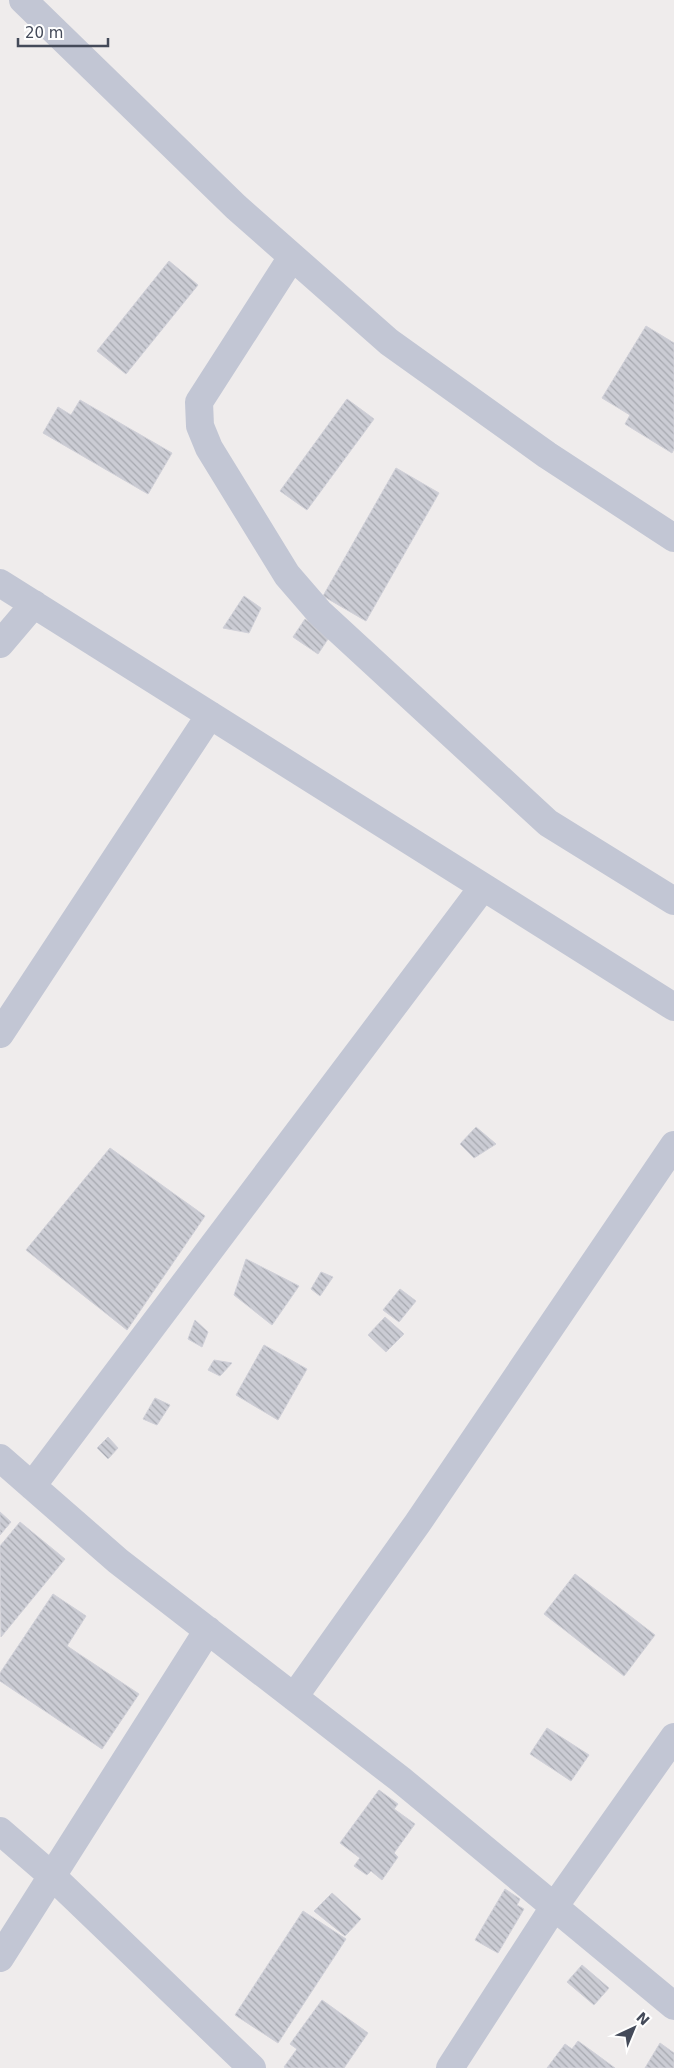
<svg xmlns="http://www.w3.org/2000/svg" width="674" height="2068" viewBox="0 0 674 2068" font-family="'DejaVu Sans',sans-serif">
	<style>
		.building { fill: url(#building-back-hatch); stroke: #d0d0d8 }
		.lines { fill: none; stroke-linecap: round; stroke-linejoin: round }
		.minor { stroke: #c2c6d4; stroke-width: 28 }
	</style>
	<defs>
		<pattern id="building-back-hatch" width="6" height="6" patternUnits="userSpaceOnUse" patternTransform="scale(1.25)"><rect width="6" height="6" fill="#cbccd4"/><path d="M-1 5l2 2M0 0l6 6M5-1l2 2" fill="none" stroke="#a6a8af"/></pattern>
	</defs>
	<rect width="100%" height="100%" fill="#efecec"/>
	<path class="building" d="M169,261l29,24 -72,89 -29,-23z
		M646,326l28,17v106l-2,4 -47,-29 5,-9 -28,-17z
		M347,399l27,20 -67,91 -27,-19z
		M80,400l92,53 -24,41 -105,-61 15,-26 13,8z
		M396,468l43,25 -73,128 -43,-25z
		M244,596l17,12 -12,25 -26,-5z
		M305,619l25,17 -12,18 -25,-17z
		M476,1127l20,17 -22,14 -14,-14z
		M110,1148l95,68 -78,114 -101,-80z
		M246,1259l53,27 -27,39 -38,-30z
		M321,1272l12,5 -13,19 -9,-7z
		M400,1289l16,12 -17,21 -16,-12z
		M385,1317l19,17 -18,18 -18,-17z
		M195,1320l13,12 -6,15 -14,-8z
		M264,1345l43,24 -29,51 -42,-25z
		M214,1360l18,3 -12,13 -12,-6z
		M155,1398l15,7 -13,20 -14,-6z
		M108,1437l10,11 -10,11 -11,-11z
		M0,1512l11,10 -11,13z
		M20,1522l45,37 -64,78 -1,-91z
		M575,1574l80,61 -31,41 -80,-62z
		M53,1594l33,22 -19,30 72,48 -37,55 -102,-68v-8z
		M547,1728l42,27 -18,26 -41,-27z
		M379,1790l19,14 -4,5 21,15 -21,29 4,4 -16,23 -11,-9 -4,4 -13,-9 6,-8 -20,-15z
		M505,1889l15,10 -3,6 7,4 -26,44 -23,-13z
		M332,1893l29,26 -16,17 -31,-25z
		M303,1911l43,28 -68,104 -43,-28z
		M582,1965l27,23 -15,17 -27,-23z
		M322,2000l46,33 -24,35h-58l-2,-1 13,-18 -7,-5z
		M578,2041l37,27h-68l18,-24 7,5z
		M660,2043l14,10v15h-29z"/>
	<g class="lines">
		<path class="minor" d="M23,0l213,207 153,135 158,113 127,83
			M292,257l-93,145 1,24 9,22 78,127 32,37 229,211 126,78
			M0,583l674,424
			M0,644l34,-40
			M0,1034l210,-319
			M0,1458l118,103 282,218 274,227
			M32,1486l451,-599
			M294,1697l123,-173 257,-379
			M0,1831l52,45 200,192
			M0,1958l208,-328
			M450,2068l104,-161 120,-170"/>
	</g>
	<g transform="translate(634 2028) rotate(44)" stroke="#ffffff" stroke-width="4" paint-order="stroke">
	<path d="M0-4L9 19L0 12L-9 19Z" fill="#444a59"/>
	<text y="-8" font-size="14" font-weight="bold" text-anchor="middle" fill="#444a59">N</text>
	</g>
	<path d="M18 38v8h90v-8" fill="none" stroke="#444a59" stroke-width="2.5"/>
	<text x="25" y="38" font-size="15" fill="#444a59" stroke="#ffffff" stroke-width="4" paint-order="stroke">20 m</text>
</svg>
